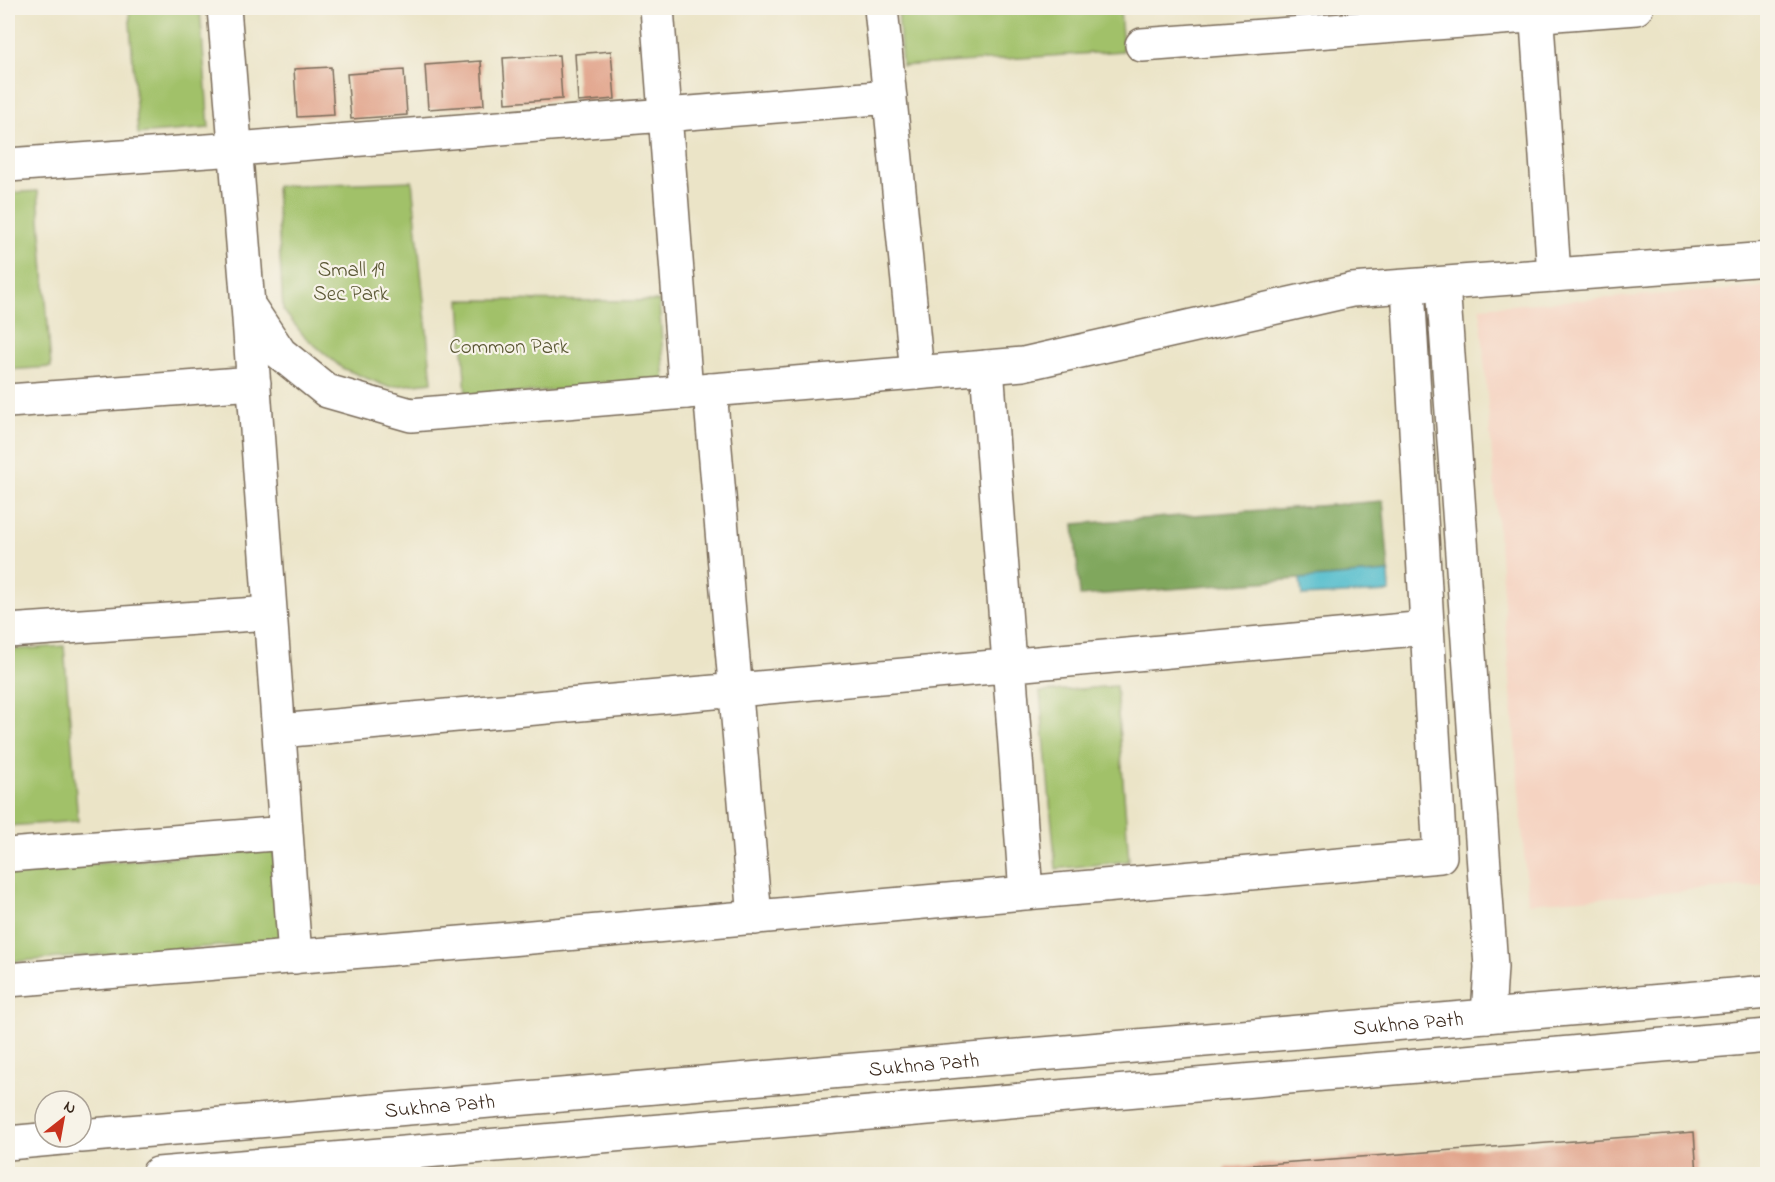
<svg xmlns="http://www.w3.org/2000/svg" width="1775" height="1182" viewBox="0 0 1775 1182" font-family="'Indie Flower',sans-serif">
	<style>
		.built { fill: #f5d3c1 }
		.green { fill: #a1c169; stroke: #6e7644; stroke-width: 1.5 }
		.forest { fill: #80a75d; stroke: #5e683e; stroke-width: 1.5 }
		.water { fill: #50bccc; stroke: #467375; stroke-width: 1.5 }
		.building { fill: #e09f85 }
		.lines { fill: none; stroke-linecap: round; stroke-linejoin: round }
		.street-casing { stroke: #796b59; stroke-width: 36 }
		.secondary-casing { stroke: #796b59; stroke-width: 36 }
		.street { stroke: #fff; stroke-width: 33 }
		.secondary { stroke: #fff; stroke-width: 33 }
		.labels { text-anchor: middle; stroke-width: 4.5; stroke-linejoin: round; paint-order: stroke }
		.park-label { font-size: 21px; fill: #5a5734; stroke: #f7f3e8 }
		.street-label { font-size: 21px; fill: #3b2a1e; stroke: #f7f3e8 }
	</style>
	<rect width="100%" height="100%" fill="#f7f3e8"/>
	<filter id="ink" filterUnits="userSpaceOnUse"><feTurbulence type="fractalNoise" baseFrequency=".0167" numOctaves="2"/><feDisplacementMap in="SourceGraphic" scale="12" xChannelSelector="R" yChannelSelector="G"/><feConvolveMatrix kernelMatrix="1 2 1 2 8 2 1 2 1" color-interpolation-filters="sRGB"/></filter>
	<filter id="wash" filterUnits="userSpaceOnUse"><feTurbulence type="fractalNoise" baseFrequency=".008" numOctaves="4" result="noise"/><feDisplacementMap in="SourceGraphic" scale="24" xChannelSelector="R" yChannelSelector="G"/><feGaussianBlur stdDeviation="1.35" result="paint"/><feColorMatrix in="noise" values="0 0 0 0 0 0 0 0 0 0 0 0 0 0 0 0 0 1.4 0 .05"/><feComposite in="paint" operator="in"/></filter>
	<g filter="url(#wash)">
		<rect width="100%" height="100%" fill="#ebe4c7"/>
		<path class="built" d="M1767,287v598l-239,18 -48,-596z"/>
		<path class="green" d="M129,8h71l9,120 -71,6z
			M898,8h222l3,43 -221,15z
			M412,181l20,201 -44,5 -46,-19 -38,-32 -21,-26 -7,-124z
			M38,191l13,176 -43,3v-177z
			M460,300l199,1 6,83 -199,12z
			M64,646l14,175 -70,5v-176z
			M1116,686l13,175 -73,8 -16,-177z
			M273,849l13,92 -278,21v-91z"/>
		<path class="forest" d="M1383,501l6,71 -309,24 -6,-72z"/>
		<path class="water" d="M1389,572l1,20 -88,4 -2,-17z"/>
		<g id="blocks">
			<path class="building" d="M611,51l4,48 -37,3 -3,-48z
				M559,55l3,44 -56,4 -3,-45z
				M481,61l3,44 -56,4 -3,-44z
				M331,67l3,48 -37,2 -3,-48z
				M404,70l3,45 -56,4 -4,-45z
				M1694,1132l3,42h-472v-7z"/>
		</g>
	</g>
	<g filter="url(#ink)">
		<use href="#blocks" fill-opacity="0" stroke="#796b59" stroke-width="1.5"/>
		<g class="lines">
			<defs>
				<path id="street" d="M657,8l29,384
					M881,8l36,365
					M1536,8l18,267
					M1142,45l494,-37
					M8,165l228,-16 654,-52
					M1443,284l48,683 -3,49
					M248,305l47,652
					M987,367l39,526
					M710,390l45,528
					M8,401l246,-18
					M8,631l262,-18
					M279,731l1148,-103
					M8,855l278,-22
					M8,980l501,-41 931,-83 -32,-569"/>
				<g id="secondary">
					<path d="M224,8l24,297 32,48 47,38 84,24 612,-51 329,-74 416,-31"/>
					<path id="s1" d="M81,1136l1687,-144"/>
					<path d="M8,1143l65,-6"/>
					<path d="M158,1174l1610,-138"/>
				</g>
			</defs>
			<use href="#street" class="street-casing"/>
			<use href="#secondary" class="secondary-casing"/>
			<use href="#street" class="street"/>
			<use href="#secondary" class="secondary"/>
		</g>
	</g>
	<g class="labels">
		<g class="park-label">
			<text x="351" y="276">Small 19<tspan x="351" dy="24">Sec Park</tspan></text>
			<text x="509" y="353">Common Park</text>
		</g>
		<g class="street-label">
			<text dy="7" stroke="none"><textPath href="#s1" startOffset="1332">Sukhna Path</textPath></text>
			<text dy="7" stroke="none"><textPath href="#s1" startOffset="846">Sukhna Path</textPath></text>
			<text dy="7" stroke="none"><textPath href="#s1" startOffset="360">Sukhna Path</textPath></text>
		</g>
	</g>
	<rect width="1775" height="1182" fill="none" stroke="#f7f3e8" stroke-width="30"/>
	<g transform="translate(63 1119) rotate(31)"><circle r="28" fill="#f7f3e8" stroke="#aca397" stroke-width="1.5"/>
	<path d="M0-4.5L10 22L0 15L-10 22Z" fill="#c8321e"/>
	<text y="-9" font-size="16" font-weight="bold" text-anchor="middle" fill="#3b2a1e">N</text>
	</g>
</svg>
